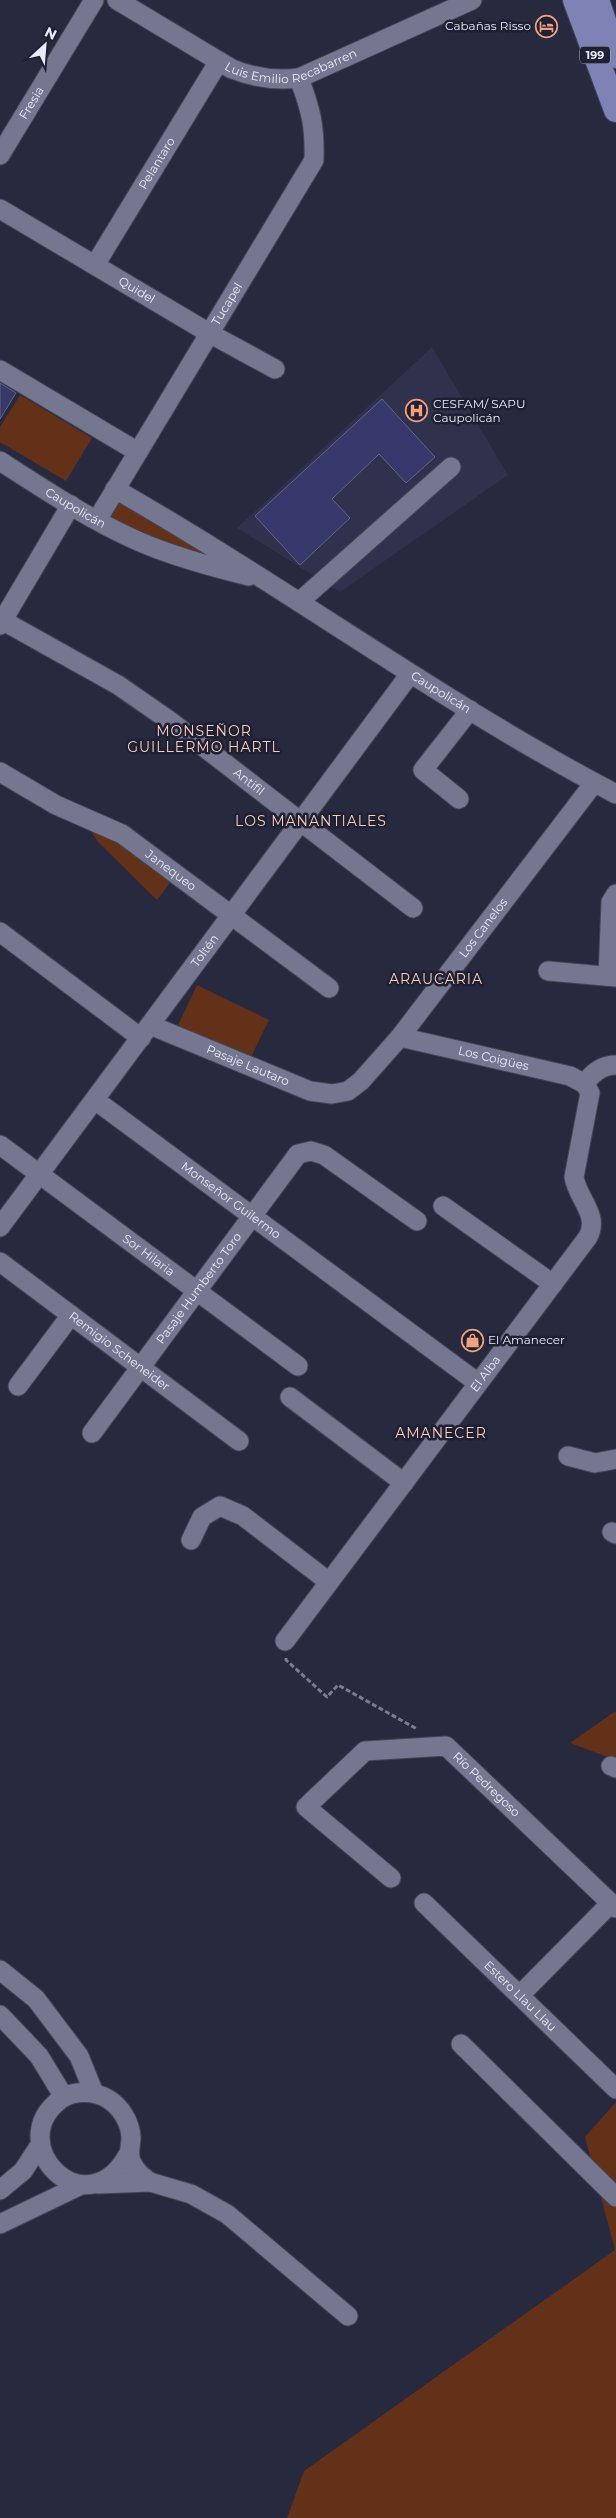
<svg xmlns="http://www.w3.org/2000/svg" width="616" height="2518" viewBox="0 0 616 2518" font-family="Montserrat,sans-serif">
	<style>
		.built { fill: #30324d }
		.green { fill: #633118 }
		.building { fill: #37396c; stroke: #63667e }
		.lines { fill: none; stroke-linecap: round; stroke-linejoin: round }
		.minor-casing { stroke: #444657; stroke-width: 21 }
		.major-casing { stroke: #444657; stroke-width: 26 }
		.path { stroke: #7b7d8f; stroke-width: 3; stroke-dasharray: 5 2.5; stroke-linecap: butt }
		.minor { stroke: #74778f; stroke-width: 19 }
		.major { stroke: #7e82b4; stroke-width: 24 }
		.labels { text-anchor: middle; stroke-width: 5; stroke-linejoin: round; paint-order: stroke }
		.shield { fill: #1e2033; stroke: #acaebe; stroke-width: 1 }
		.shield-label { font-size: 11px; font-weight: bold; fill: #e9ebf9 }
		.poi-label { font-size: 12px; fill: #e9ebf9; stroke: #1e2033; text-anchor: start }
		.street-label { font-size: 12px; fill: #e9ebf9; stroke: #1e2033 }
		.neighbourhood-label { font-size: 14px; letter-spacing: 1px; fill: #fccdb8; stroke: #1e2033 }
	</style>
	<rect width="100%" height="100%" fill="#27293e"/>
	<path class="built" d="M432,347l76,128 -168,117 -103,-64z"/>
	<path class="green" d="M20,395l72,43 -26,43 -66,-39v-15z
		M120,499l108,62 -47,-10 -71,-34z
		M95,827l15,6 62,47 -15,20 -59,-58 -6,-9z
		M197,985l72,35 -19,39 -72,-34z
		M614,1712h2v48l-46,-17z
		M616,2102v416h-329l17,-47 311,-221 -30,-113z"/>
	<path class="building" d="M0,383l16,10 -16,26z
		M382,399l53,58 -29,26 -27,-29 -47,45 18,19 -50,47 -45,-49z"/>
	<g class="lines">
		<defs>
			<g id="minor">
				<path id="s1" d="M117,0l115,69c23,9 43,12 67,9l173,-78"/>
				<path id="s2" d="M0,155l94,-155"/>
				<path id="s3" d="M0,209l209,124 66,36"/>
				<path id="s4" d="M95,265l124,-204"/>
				<path d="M0,370l138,82"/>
				<path id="s5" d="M0,461c45,29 90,59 140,81 35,15 72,25 109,34"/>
				<path id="s6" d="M115,489c170,97 327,214 501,305"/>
				<path id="s7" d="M97,520l217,-360c1,-34 -3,-50 -15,-82"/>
				<path d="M299,602l152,-135"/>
				<path id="s8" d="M0,619l118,66 52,36 243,187"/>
				<path d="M0,625l71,-120"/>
				<path id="s9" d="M0,772l56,33 66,29 207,154"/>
				<path d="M459,799l-36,-29 47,-60"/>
				<path d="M0,932l141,106"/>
				<path d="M548,971l68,6"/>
				<path d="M608,976l3,-74 5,-8"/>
				<path id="s10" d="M150,1025l160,66 22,3 16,-3 13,-10 39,-44 194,-254"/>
				<path id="s11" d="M400,1037l170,39 15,8"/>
				<path d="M585,1084c7,-11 17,-19 31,-19"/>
				<path id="s12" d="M95,1100l383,283"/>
				<path id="s13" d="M0,1145l298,221"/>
				<path d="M443,1206l110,78"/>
				<path id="s14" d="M0,1227l410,-553"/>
				<path id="s15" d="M0,1262l239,179"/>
				<path d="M18,1386l53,-71"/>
				<path d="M290,1397l114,86"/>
				<path id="s16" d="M92,1433l206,-279 13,-3 13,4 93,66"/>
				<path d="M568,1456l27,7 21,-4"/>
				<path d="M612,1532l4,2"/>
				<path d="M191,1540l11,-23 18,-11 23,10 86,66"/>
				<path id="s17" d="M285,1641l303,-404c12,-22 -11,-39 -14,-60l16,-84 -5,-9"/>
				<path d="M611,1766l5,2"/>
				<path id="s18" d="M391,1878l-85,-71 59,-56 81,-5 170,162"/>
				<path id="s19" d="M424,1903l192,186"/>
				<path d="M0,1970l36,29 43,57 15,37"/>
				<path d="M521,1994l90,-91"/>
				<path d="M0,2015l39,41 25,41"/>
				<path d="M461,2044l155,153"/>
				<path d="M129,2153c-42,79 -129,-9 -68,-54 13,-9 34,-8 47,0 13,8 22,23 23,38 0,10 -4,17 1,26 4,9 11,14 18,19"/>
				<path d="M98,2184l52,-2 41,12 36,20 121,102"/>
				<path d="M0,2190l23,-19 15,-23"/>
				<path d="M0,2224l81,-39"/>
			</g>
			<path id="major" d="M575,0l41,110
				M597,0l19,56"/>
		</defs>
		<use href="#minor" class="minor-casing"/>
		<use href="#major" class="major-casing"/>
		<path class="path" d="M286,1658v2l41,37 11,-12 79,44"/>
		<use href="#minor" class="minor"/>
		<use href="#major" class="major"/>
	</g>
	<defs>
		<symbol id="hotel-ring" viewBox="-11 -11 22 22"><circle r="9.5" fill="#1e2033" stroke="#f1a17c" stroke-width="1.5"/><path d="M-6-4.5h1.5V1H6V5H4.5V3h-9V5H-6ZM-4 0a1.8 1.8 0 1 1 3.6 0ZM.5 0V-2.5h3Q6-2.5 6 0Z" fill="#f1a17c"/></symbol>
		<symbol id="hospital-ring" viewBox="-11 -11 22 22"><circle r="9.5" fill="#1e2033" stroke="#f1a17c" stroke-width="1.5"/><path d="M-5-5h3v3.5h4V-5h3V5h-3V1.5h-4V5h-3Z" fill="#f1a17c"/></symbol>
		<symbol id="shop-ring" viewBox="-11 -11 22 22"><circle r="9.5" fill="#1e2033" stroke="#f1a17c" stroke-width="1.5"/><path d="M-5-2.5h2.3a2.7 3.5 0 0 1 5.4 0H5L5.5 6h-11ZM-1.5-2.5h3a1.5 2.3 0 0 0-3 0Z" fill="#f1a17c"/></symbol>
	</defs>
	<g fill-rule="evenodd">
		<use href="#hotel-ring" x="534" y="14" width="25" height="25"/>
		<use href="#hospital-ring" x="404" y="398" width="25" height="25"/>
		<use href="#shop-ring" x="460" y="1328" width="25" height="25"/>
	</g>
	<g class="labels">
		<rect class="shield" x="580" y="46.5" width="30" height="17" rx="4"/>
		<g class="shield-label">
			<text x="595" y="59">199</text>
		</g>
		<g class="poi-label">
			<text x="531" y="30" text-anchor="end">Cabañas Risso</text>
			<text x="433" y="408">CESFAM/ SAPU<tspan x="433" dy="14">Caupolicán</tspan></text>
			<text x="488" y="1344">El Amanecer</text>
		</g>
		<g class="street-label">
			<text dy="4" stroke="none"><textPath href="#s1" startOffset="196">Luis Emilio Recabarren</textPath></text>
			<text dy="4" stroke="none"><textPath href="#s2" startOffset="61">Fresia</textPath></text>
			<text dy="4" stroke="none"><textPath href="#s4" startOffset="119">Pelantaro</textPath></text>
			<text dy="4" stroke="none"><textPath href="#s3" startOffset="159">Quidel</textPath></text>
			<text dy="4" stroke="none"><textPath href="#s7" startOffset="252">Tucapel</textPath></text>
			<text dy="4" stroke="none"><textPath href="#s5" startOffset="89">Caupolicán</textPath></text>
			<text dy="4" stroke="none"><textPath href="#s6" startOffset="384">Caupolicán</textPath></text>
			<text dy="4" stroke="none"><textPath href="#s8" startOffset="298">Antifil</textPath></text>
			<text dy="4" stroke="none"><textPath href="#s9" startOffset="198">Janequeo</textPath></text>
			<text dy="4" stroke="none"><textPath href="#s10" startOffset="424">Los Canelos</textPath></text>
			<text dy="4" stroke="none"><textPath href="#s14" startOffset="344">Toltén</textPath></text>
			<text dy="4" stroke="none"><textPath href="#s11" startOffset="96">Los Coigües</textPath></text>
			<text dy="4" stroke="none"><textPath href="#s10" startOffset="106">Pasaje Lautaro</textPath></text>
			<text dy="4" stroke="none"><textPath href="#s12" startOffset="169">Monseñor Guilermo</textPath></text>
			<text dy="4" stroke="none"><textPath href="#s13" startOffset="185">Sor Hilaria</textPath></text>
			<text dy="4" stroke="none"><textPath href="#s16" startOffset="180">Pasaje Humberto Toro</textPath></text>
			<text dy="4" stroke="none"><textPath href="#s15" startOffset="149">Remigio Scheneider</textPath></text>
			<text dy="4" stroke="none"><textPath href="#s17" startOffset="334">El Alba</textPath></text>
			<text dy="4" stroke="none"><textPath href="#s18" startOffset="329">Río Pedregoso</textPath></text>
			<text dy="4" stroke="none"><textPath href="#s19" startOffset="134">Estero Llau Llau</textPath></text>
		</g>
		<g class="neighbourhood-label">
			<text x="204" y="736">MONSEÑOR<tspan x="204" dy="16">GUILLERMO HARTL</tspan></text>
			<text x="311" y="826">LOS MANANTIALES</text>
			<text x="436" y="984">ARAUCARIA</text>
			<text x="441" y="1438">AMANECER</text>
		</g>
	</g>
	<g transform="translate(45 45) rotate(26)" stroke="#1e2033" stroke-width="4" paint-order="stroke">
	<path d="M0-4L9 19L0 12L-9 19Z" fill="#e9ebf9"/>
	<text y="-8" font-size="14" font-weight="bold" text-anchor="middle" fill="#e9ebf9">N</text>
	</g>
</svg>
